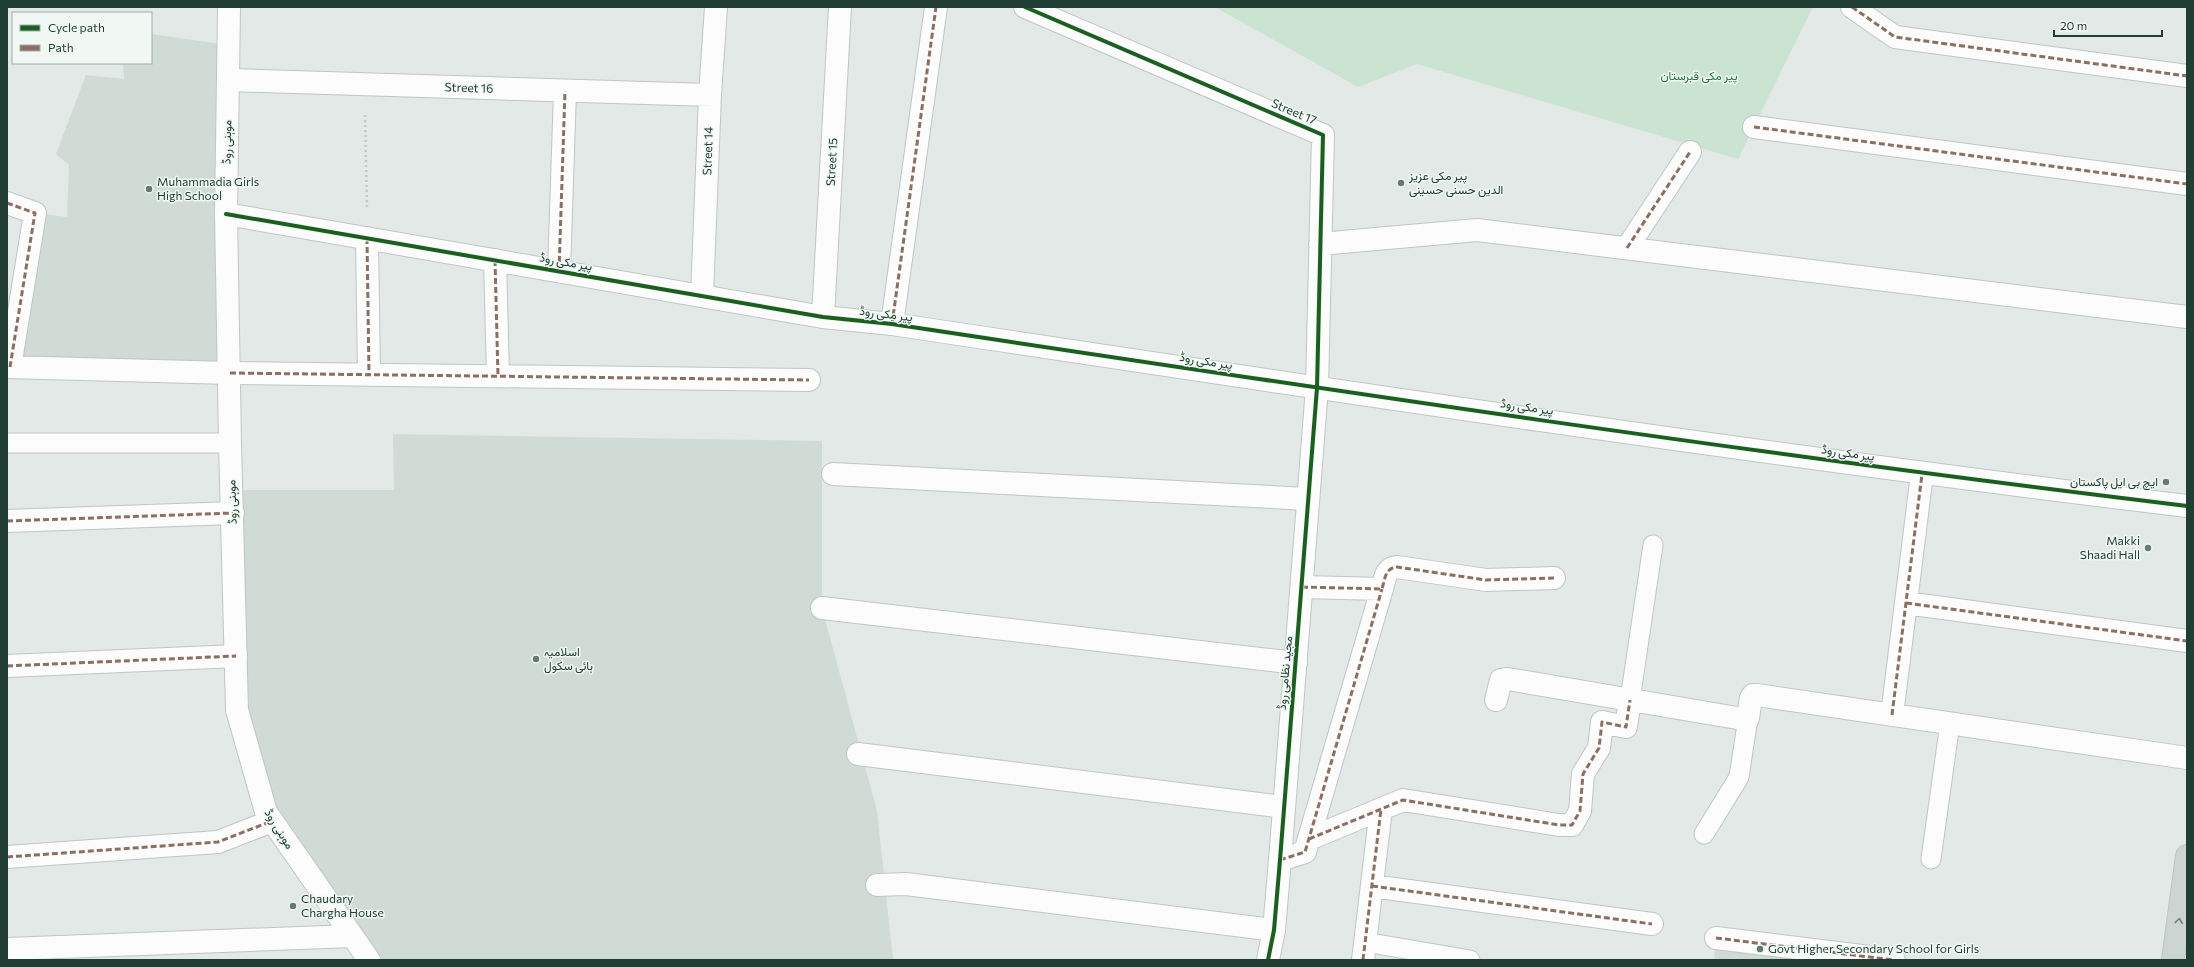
<svg xmlns="http://www.w3.org/2000/svg" width="2194" height="967" viewBox="0 0 2194 967" font-family="Commissioner,Vazirmatn,sans-serif">
	<style>
		.built { fill: #d0dbd6 }
		.green { fill: #cbe4d1 }
		.lines { fill: none; stroke-linecap: round; stroke-linejoin: round }
		.lane-casing { stroke: #c0c6c3; stroke-width: 21 }
		.street-casing { stroke: #c0c6c3; stroke-width: 24 }
		.secondary-casing { stroke: #bfc7c3; stroke-width: 24 }
		.primary-casing { stroke: #bbc5c2; stroke-width: 24 }
		.path { stroke: #c0cac6; stroke-width: 2.5; stroke-dasharray: 2 3; stroke-linecap: butt }
		.lane { stroke: #fbfcfb; stroke-width: 19 }
		.street { stroke: #fbfcfb; stroke-width: 22 }
		.secondary { stroke: #fbfcfb; stroke-width: 22 }
		.primary { stroke: #cdd5d2; stroke-width: 22 }
		.quiet { stroke: #8d6e63; stroke-width: 3; stroke-dasharray: 6 3; stroke-linecap: butt }
		.cycleway-casing { stroke: #f1f8f4; stroke-width: 6 }
		.cycleway { stroke: #1b5e20; stroke-width: 4 }
		.oneway { stroke: #6e827b }
		.poi-dot { fill: #647a72; stroke: #f1f8f4; stroke-width: 1.5 }
		.labels { text-anchor: middle; stroke-width: 3; stroke-linejoin: round; paint-order: stroke }
		.park-label { font-size: 12px; fill: #277741; stroke: #f1f8f4 }
		.street-label { font-size: 12px; fill: #203e33; stroke: #f1f8f4 }
		.poi-label { font-size: 12px; fill: #203e33; stroke: #f1f8f4; text-anchor: start }
	</style>
	<rect width="100%" height="100%" fill="#e3e9e6"/>
	<path class="built" d="M151,34l77,11 2,328 -220,-6 25,-154 32,4 2,-52 -13,-11 30,-79 38,4 -1,-16h28z
		M393,434l429,7v167l55,203 16,149h-524l-97,-139 -35,-111 -5,-220h162z
		M1716,938l178,22h-180z"/>
	<path class="green" d="M1215,7h598l-75,152 -321,-95 -59,23z"/>
	<g class="lines">
		<defs>
			<path id="lane" d="M7,443h223
				M1630,700l23,-155
				M1704,834l35,-57 9,-59
				M1931,859l19,-136
				M1365,942l105,18"/>
			<path id="street" d="M1025,7l298,128 -6,253
				M1852,7l43,30 292,39
				M228,80l482,15
				M1754,127l433,57
				M7,203l28,10 -25,154
				M367,238l2,137
				M1320,244l157,-14 710,87
				M1627,248l63,-96
				M495,260l3,116
				M559,271l6,-180
				M702,296l8,-201 6,-88
				M823,317l17,-310
				M892,324l44,-317
				M7,367l223,6 579,7
				M833,474l475,25
				M7,521l226,-8
				M1302,587l80,2c3,-10 3,-21 15,-22l89,13 68,-2
				M1906,603l281,38
				M822,608l474,55
				M7,666l229,-10
				M1496,700l5,-20 7,-1 229,39h11l3,-20 2,-3h4l430,63
				M1892,715l30,-241
				M858,754l426,53
				M1309,839l94,-39 156,25h13l8,-14 3,-37 16,-26 3,-26 24,5 4,-27
				M7,857l211,-15 54,-21
				M1280,860l25,-8 77,-263
				M877,885l29,-1 368,46
				M1372,886l280,38
				M1716,938l178,22
				M7,949l345,-13
				M1363,960l18,-151"/>
			<path id="secondary" d="M229,7l-3,207 4,229 7,267 29,102 103,148
				M226,214l597,103 69,7c431,65 862,130 1295,182
				M1268,960l6,-30 6,-70 37,-472"/>
			<path id="primary" d="M2173,960l14,-104"/>
		</defs>
		<use href="#lane" class="lane-casing"/>
		<use href="#street" class="street-casing"/>
		<use href="#secondary" class="secondary-casing"/>
		<use href="#primary" class="primary-casing"/>
		<path class="path" d="M365,115l2,93"/>
		<use href="#lane" class="lane"/>
		<use href="#street" class="street"/>
		<use href="#secondary" class="secondary"/>
		<use href="#primary" class="primary"/>
		<path class="quiet" d="M1852,7l43,30 292,39
			M1754,127l433,57
			M7,203l28,10 -25,154
			M367,238l2,137
			M1627,248l63,-96
			M495,260l3,116
			M559,271l6,-180
			M892,324l44,-317
			M230,373l579,7
			M7,521l226,-8
			M1302,587l80,2c3,-10 3,-21 15,-22l89,13 68,-2
			M1906,603l281,38
			M7,666l229,-10
			M1892,715l30,-241
			M1309,839l94,-39 156,25h13l8,-14 3,-37 16,-26 3,-26 24,5 4,-27
			M7,857l211,-15 54,-21
			M1280,860l25,-8 77,-263
			M1372,886l280,38
			M1716,938l178,22
			M1363,960l18,-151"/>
		<defs>
			<path id="cycleway" d="M1025,7l298,128 -6,253 -37,472 -6,70 -6,30
				M226,214l597,103 69,7c431,65 862,130 1295,182"/>
		</defs>
		<use href="#cycleway" class="cycleway-casing"/>
		<use href="#cycleway" class="cycleway"/>
	</g>
	<defs><path id="oneway-chevron" d="M-2-3.5L2.5 0L-2 3.5" fill="none" stroke-width="1.6" stroke-linecap="round" stroke-linejoin="round"/></defs>
	<use class="oneway" href="#oneway-chevron" transform="translate(2179 921) rotate(-83)"/>
	<g class="poi-dot">
		<circle cx="1401" cy="183" r="4"/>
		<circle cx="149" cy="189" r="4"/>
		<circle cx="2166" cy="482" r="4"/>
		<circle cx="2148" cy="548" r="4"/>
		<circle cx="536" cy="659" r="4"/>
		<circle cx="293" cy="906" r="4"/>
		<circle cx="1760" cy="949" r="4"/>
	</g>
	<g class="labels">
		<g class="park-label">
			<text x="1699" y="80">پیر مکی قبرستان</text>
		</g>
		<g class="street-label">
			<text transform="translate(469 88) rotate(2)" y="4">Street 16</text>
			<text transform="translate(1294 112) rotate(23)" y="4">Street 17</text>
			<text transform="translate(227 142) rotate(-89)" y="4">موہنی روڈ</text>
			<text transform="translate(708 151) rotate(-88)" y="4">Street 14</text>
			<text transform="translate(832 162) rotate(-87)" y="4">Street 15</text>
			<text transform="translate(566 262) rotate(10)" y="4">پیر مکی روڈ</text>
			<text transform="translate(886 314) rotate(7)" y="4">پیر مکی روڈ</text>
			<text transform="translate(1206 361) rotate(9)" y="4">پیر مکی روڈ</text>
			<text transform="translate(1527 407) rotate(8)" y="4">پیر مکی روڈ</text>
			<text transform="translate(1848 453) rotate(8)" y="4">پیر مکی روڈ</text>
			<text transform="translate(232 502) rotate(-92)" y="4">موہنی روڈ</text>
			<text transform="translate(1285 673) rotate(-85)" y="4">مجید نظامی روڈ</text>
			<text transform="translate(279 829) rotate(58)" y="4">موہنی روڈ</text>
		</g>
		<g class="poi-label">
			<text x="1409" y="180">پیر مکی عزیز<tspan x="1409" dy="14">الدین حسنی حسینی</tspan></text>
			<text x="157" y="186">Muhammadia Girls<tspan x="157" dy="14">High School</tspan></text>
			<text x="2158" y="486" text-anchor="end">ایچ بی ایل پاکستان</text>
			<text x="2140" y="545" text-anchor="end">Makki<tspan x="2140" dy="14">Shaadi Hall</tspan></text>
			<text x="544" y="656">اسلامیہ<tspan x="544" dy="14">ہائی سکول</tspan></text>
			<text x="301" y="903">Chaudary<tspan x="301" dy="14">Chargha House</tspan></text>
			<text x="1768" y="953">Govt Higher Secondary School for Girls</text>
		</g>
	</g>
	<rect width="2194" height="967" fill="none" stroke="#203e33" stroke-width="16"/>
	<rect x="12" y="12" width="140" height="52" fill="#f1f8f4" stroke="#9daea7"/>
	<rect x="20" y="25" width="20" height="6" fill="#1b5e20" stroke="#9daea7"/>
	<text x="48" y="32" font-size="12" fill="#203e33">Cycle path</text>
	<rect x="20" y="45" width="20" height="6" fill="#8d6e63" stroke="#9daea7"/>
	<text x="48" y="52" font-size="12" fill="#203e33">Path</text>
	<path d="M2054 30v6h108v-6" fill="none" stroke="#203e33" stroke-width="2"/>
	<text x="2060" y="30" font-size="12" fill="#203e33" stroke="#f1f8f4" stroke-width="3" paint-order="stroke">20 m</text>
</svg>
